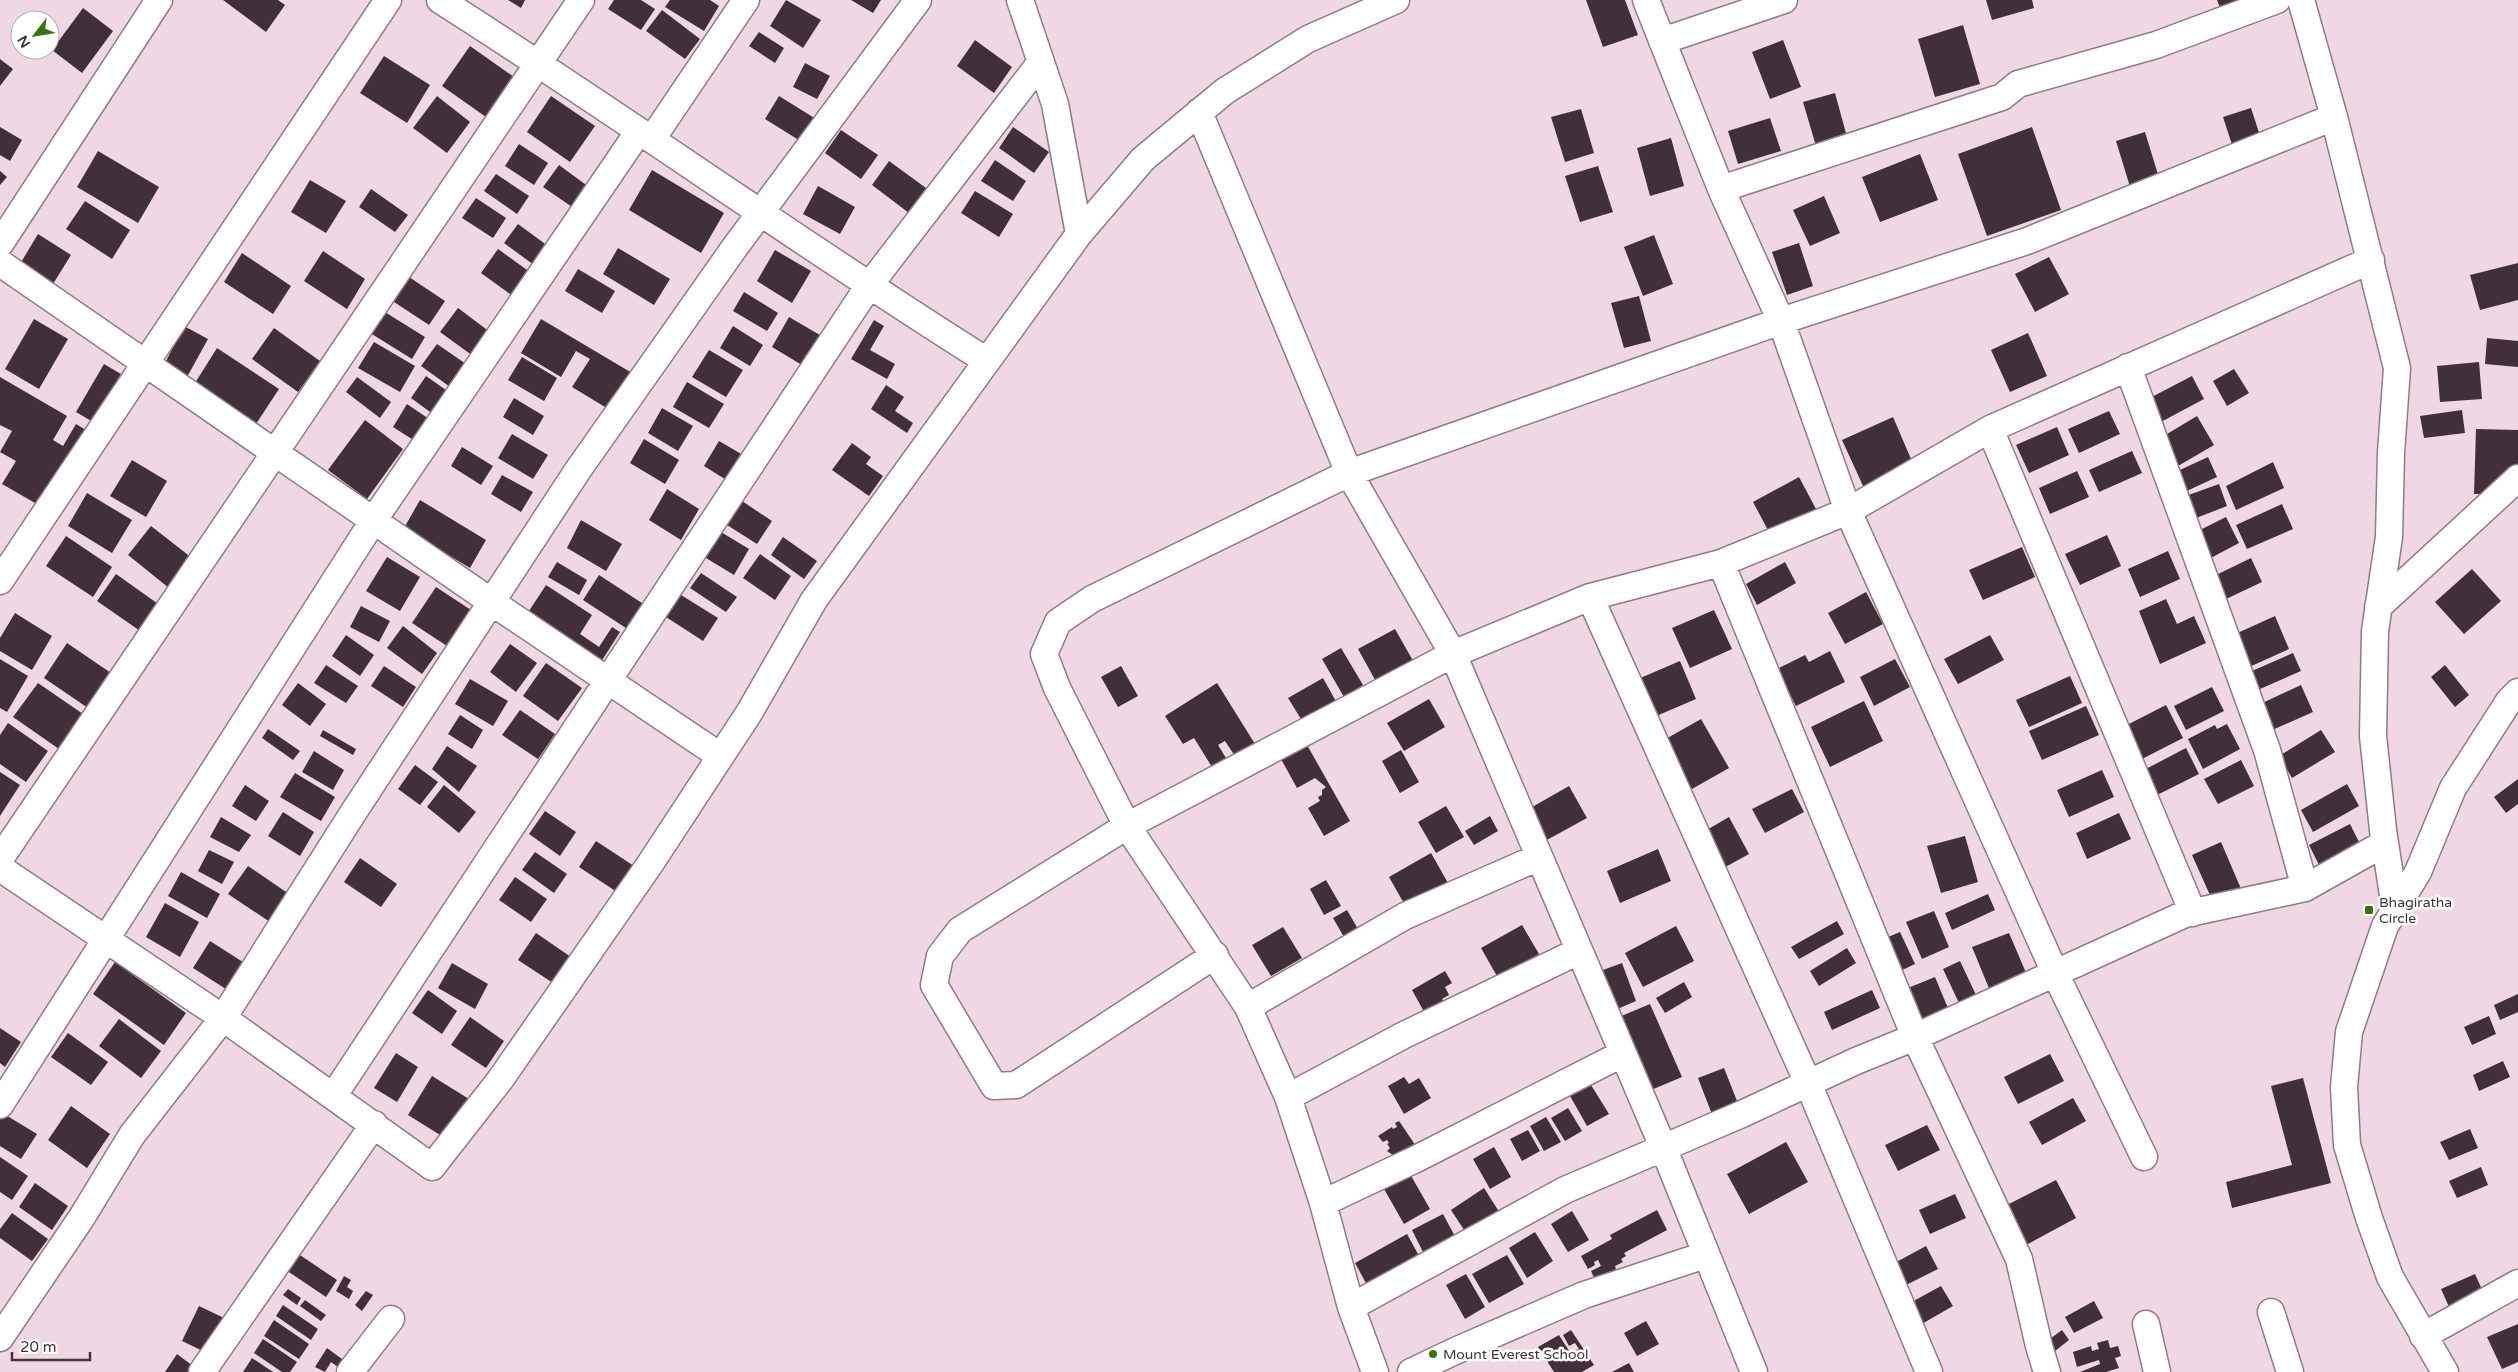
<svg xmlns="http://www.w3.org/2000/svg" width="2518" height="1372" viewBox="0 0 2518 1372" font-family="'Varela Round',sans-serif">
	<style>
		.building { fill: #412f39 }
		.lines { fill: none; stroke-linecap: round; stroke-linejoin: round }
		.minor-casing { stroke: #907b86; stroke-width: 29 }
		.minor { stroke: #fff; stroke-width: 26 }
		.poi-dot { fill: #36750e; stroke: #fff; stroke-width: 2 }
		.labels { text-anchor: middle; stroke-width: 5; stroke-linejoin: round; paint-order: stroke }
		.poi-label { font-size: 14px; fill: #3e3539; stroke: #fff; text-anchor: start }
	</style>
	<rect width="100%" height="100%" fill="#efd8e3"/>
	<path class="building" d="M223,0h55l7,5 -19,27z
		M508,0h17l-4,8z
		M614,0h27l14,9 -14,21 -33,-21z
		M670,0h40l9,6 -15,25 -39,-24z
		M786,0l35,20 -18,28 -33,-22z
		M851,0h30l-8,13z
		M1586,0h39l13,35 -35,12z
		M1986,0h46l2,8 -42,12z
		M2217,0h33l-29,10z
		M83,8l30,23 -31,42 -30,-23z
		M662,10l38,29 -15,20 -39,-28z
		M1963,25l17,59 -45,13 -17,-58z
		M759,32l25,16 -9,15 -26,-17z
		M975,40l37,27 -18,26 -37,-27z
		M1783,40l18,47 -31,12 -18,-47z
		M470,46l44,31 -28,40 -44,-31z
		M384,56l46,29 -23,38 -47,-30z
		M0,59l13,10 -13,17z
		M805,63l25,13 -13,23 -24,-12z
		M1835,93l12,44 -31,9 -13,-44z
		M437,96l33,26 -23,31 -34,-25z
		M551,96l44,30 -25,36 -43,-30z
		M779,96l37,23 -14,23 -37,-23z
		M2251,108l14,43 -28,9 -14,-43z
		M1581,109l13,44 -29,9 -14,-45z
		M1770,118l11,33 -43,13 -10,-33z
		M0,127l22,13 -12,21 -10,-6z
		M1013,127l36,25 -15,21 -35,-25z
		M2032,127l29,83 -74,26 -29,-82z
		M841,130l37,25 -17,24 -36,-26z
		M2145,132l15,49 -29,9 -15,-49z
		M1671,138l13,48 -34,10 -13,-48z
		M519,144l29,19 -14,22 -29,-19z
		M98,151l61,36 -21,36 -61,-36z
		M1920,154l18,46 -58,22 -18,-45z
		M995,160l31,21 -13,20 -32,-20z
		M889,161l37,27 -17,25 -37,-28z
		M559,165l34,25 -15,21 -35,-24z
		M1598,166l15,46 -33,10 -15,-46z
		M652,170l72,43 -23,40 -72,-43z
		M0,171l7,6 -7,8z
		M496,174l33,22 -12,18 -33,-23z
		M310,180l36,21 -20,32 -35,-21z
		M818,186l37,21 -15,27 -37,-20z
		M371,189l37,26 -13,17 -36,-25z
		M975,191l38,23 -14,23 -38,-24z
		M1824,196l16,37 -30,13 -17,-36z
		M476,198l30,20 -13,20 -31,-20z
		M85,201l45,29 -18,29 -46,-30z
		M518,224l34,25 -14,19 -34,-25z
		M38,234l33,21 -18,29 -33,-20z
		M1654,235l19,49 -30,12 -19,-49z
		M1799,243l14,43 -26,9 -15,-43z
		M618,248l52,31 -16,26 -51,-31z
		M498,249l36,26 -17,24 -36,-26z
		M775,250l36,21 -19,32 -35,-22z
		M323,251l42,28 -18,30 -43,-28z
		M242,253l49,33 -18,28 -49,-32z
		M2049,257l20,37 -34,18 -20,-38z
		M2518,263v37l-38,10 -10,-35z
		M578,269l37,22 -13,22 -37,-22z
		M406,275l39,26 -16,24 -38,-25z
		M744,292l34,21 -11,18 -34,-20z
		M1639,296l12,45 -27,7 -13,-45z
		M458,308l32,24 -17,24 -33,-24z
		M380,309l45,28 -13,22 -45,-28z
		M789,317l36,21 -18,30 -35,-21z
		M34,319l34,20 -29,50 -34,-20z
		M541,319l91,54 -22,37 -38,-23 18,-28 -14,-8 -15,26 -40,-24z
		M874,320l10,6 -14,24 25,14 -8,15 -36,-20z
		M184,326l24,13 -21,38 -23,-12z
		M733,326l30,19 -13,21 -30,-18z
		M274,328l46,33 -22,31 -46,-33z
		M2028,333l19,43 -37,16 -19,-42z
		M2487,338l31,3v26l-33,-3z
		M374,342l41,24 -15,26 -42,-24z
		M437,344l32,22 -16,23 -32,-23z
		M217,348l62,41 -23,35 -61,-41z
		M709,350l34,20 -17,27 -34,-20z
		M522,357l35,21 -13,23 -36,-21z
		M2479,362l3,37 -42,3 -3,-36z
		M104,364l22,13 -28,48 -22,-13z
		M2234,369l15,24 -22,13 -14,-25z
		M426,376l27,19 -16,22 -26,-19z
		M2192,376l12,23 -45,24 -13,-23z
		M0,377l67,39 -14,24 10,6 13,-22 10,6 -44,77 -40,-23 14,-23 -16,-9 12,-21 -12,-6z
		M357,377l34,25 -11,16 -34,-26z
		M687,382l37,22 -15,24 -36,-21z
		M886,385l18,12 -9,14 18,12 -6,10 -36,-24z
		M514,398l30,18 -11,19 -30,-18z
		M407,404l22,15 -14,22 -22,-14z
		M662,408l31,18 -15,25 -30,-18z
		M2462,410l3,23 -41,5 -4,-22z
		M2109,411l11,23 -41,19 -11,-24z
		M2197,416l17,29 -36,21 -16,-29z
		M1893,417l21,49 -50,22 -22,-48z
		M365,420l38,29 -36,50 -39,-29z
		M2057,427l12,28 -40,18 -13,-28z
		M2476,429l42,1v44l-24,20h-20z
		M512,434l36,21 -15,24 -35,-21z
		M644,439l35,21 -14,24 -35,-21z
		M719,441l24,14 -15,26 -24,-15z
		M852,443l19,14 -5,7 17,12 -14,20 -37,-26z
		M462,447l31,19 -12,19 -30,-19z
		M2132,451l10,22 -43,19 -10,-22z
		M2208,457l9,20 -39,18 -9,-20z
		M132,460l35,21 -21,36 -36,-21z
		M2273,462l11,26 -48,22 -10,-24z
		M2077,471l12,26 -39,17 -11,-26z
		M502,475l31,17 -12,20 -30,-18z
		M1799,477l17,32 -46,25 -17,-32z
		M2219,484l8,22 -36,14 -8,-23z
		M667,489l32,20 -18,31 -32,-20z
		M87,493l45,27 -20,33 -44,-27z
		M420,500l66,40 -16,28 -66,-40z
		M742,501l30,20 -15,23 -30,-19z
		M2282,504l11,25 -46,20 -11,-24z
		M2226,517l13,26 -32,17 -13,-27z
		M581,520l41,24 -16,27 -39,-23z
		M151,526l41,32 -23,30 -41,-33z
		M721,532l28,17 -15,26 -28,-17z
		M2107,535l14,31 -41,19 -15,-31z
		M66,536l46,31 -19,30 -47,-31z
		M783,537l34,24 -13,18 -33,-24z
		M2022,547l13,30 -52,23 -14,-30z
		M2168,551l12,28 -40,18 -12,-28z
		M760,554l31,22 -16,24 -32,-22z
		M387,557l33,20 -20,34 -34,-20z
		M2251,558l11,24 -38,18 -12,-23z
		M557,562l30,18 -8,15 -31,-18z
		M1785,562l11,21 -39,22 -11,-21z
		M2472,569l29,32 -37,33 -29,-32z
		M701,573l36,24 -11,15 -36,-24z
		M116,574l45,32 -18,27 -46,-32z
		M599,575l46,30 -16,25 -46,-30z
		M546,585l46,30 -12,19 19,13 13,-20 8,5 -19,30 -74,-48z
		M436,587l35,23 -24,36 -35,-23z
		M1866,592l17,32 -38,20 -17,-31z
		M681,595l37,23 -15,23 -37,-24z
		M2166,599l11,25 17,-8 12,27 -46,21 -21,-53z
		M361,606l29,15 -11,21 -29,-15z
		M1714,610l18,39 -42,19 -18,-40z
		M15,613l37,23 -20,34 -32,-19v-13z
		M2275,616l14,33 -42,19 -14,-33z
		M403,626l34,27 -15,21 -35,-26z
		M1395,629l21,37 -37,21 -21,-38z
		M346,635l28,20 -14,21 -28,-20z
		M1990,635l14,25 -46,24 -14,-25z
		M67,643l44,30 -23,35 -44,-30z
		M510,644l27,19 -21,29 -26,-20z
		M1341,648l22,37 -19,12 -22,-38z
		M1830,651l15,31 -49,24 -19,-37 28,-14 4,7z
		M2293,653l8,18 -41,18 -8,-18z
		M0,659l28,17 -21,36 -7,-4z
		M1895,659l15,28 -36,19 -14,-29z
		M1680,661l16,38 -49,21 -16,-38z
		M546,663l36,25 -24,33 -35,-25z
		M326,665l32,21 -12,17 -32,-20z
		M2445,665l24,30 -14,12 -24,-30z
		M384,666l32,21 -13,20 -32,-21z
		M1121,666l17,30 -20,11 -17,-30z
		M2070,676l12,27 -53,24 -13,-27z
		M1323,678l15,27 -34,19 -16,-26z
		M470,679l38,22 -15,25 -38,-22z
		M38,683l45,31 -24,35 -46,-32z
		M298,683l28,21 -16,22 -28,-21z
		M1217,683l38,61 -20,12 -10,-15 -7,4 8,13 -14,9 -18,-29 -11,6 -18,-28z
		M2301,685l12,27 -43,19 -12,-26z
		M2212,687l12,24 -38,19 -12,-24z
		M1429,699l16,28 -41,24 -17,-28z
		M1864,701l19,40 -53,26 -19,-40z
		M2166,705l17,33 -41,21 -17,-33z
		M2086,706l13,29 -57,25 -13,-29z
		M520,710l35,24 -17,25 -36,-24z
		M460,715l23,15 -11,19 -24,-15z
		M1701,719l28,49 -37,21 -28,-49z
		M8,723l40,28 -22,31 -26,-18v-29z
		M2227,724l13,25 -37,20 -15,-30 27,-14 2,4z
		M268,729l32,22 -7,9 -31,-22z
		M323,730l33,19 -3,6 -33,-19z
		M2321,730l14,22 -43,26 -13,-22z
		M1307,745l43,76 -26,15 -16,-28 12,-7 -2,-4 4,-2v-5l4,-3 -11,-9 -18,10 -16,-29z
		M447,746l30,20 -18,26 -27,-23z
		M2186,748l13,26 -44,22 -13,-25z
		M1401,750l18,32 -19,11 -18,-32z
		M314,751l30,19 -11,20 -31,-18z
		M2241,760l13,26 -36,18 -14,-25z
		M415,765l23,17 -18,23 -22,-16z
		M2102,770l12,27 -45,20 -12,-27z
		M0,772l20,13 -20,31z
		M295,773l40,24 -14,24 -41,-24z
		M2518,779v25l-12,9 -12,-16z
		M2347,784l12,22 -46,26 -12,-22z
		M245,785l24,16 -13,20 -24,-15z
		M444,785l32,27 -17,21 -32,-26z
		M1569,786l18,32 -42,23 -18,-31z
		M1792,789l12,23 -39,21 -13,-24z
		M1446,806l18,31 -28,16 -18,-31z
		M545,811l31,21 -16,24 -31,-22z
		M283,812l31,20 -14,24 -32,-20z
		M2119,813l12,26 -44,20 -11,-26z
		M1490,816l8,15 -24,14 -9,-14z
		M221,817l30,18 -12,17 -29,-15z
		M1729,817l20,37 -29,16 -20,-36z
		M2350,824l12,24 -41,21 -12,-24z
		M1965,836l13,46 -37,11 -14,-47z
		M596,841l38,25 -17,26 -38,-25z
		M2221,842l21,49 -28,13 -22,-49z
		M1658,849l13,32 -51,22 -13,-32z
		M209,850l25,12 -12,22 -24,-13z
		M535,852l32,22 -13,19 -32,-23z
		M1431,853l17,30 -42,24 -17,-30z
		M360,858l37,26 -16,23 -37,-25z
		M248,866l41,28 -19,28 -42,-28z
		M181,872l39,22 -13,24 -39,-22z
		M515,877l32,22 -16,23 -32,-22z
		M1326,880l15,26 -17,9 -14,-26z
		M1988,894l7,16 -43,20 -7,-17z
		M165,903l34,19 -19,35 -34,-20z
		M1347,910l15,26 -14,8 -15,-26z
		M1934,911l15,36 -27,12 -16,-37z
		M1837,921l7,13 -45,25 -8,-12z
		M1522,925l17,29 -41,24 -17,-30z
		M1676,926l18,35 -51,26 -18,-34z
		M1283,927l19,31 -31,18 -19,-31z
		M1900,932l15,32 -19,9 -15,-33z
		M536,933l35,24 -18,26 -35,-23z
		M2009,933l21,49 -37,16 -21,-51z
		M210,941l36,23 -17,27 -36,-23z
		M1847,948l9,15 -37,23 -9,-15z
		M1960,961l16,34 -17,8 -16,-34z
		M115,962l71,51 -22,32 -71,-51z
		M452,963l36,21 -13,25 -37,-21z
		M1622,963l14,38 -28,12 -16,-39z
		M1445,971l7,12 -7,4 4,8 -7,4 4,7 -19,11 -15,-27z
		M1935,977l15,36 -27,11 -15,-36z
		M1684,982l8,15 -27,16 -9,-15z
		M428,990l29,21 -15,23 -30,-21z
		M1872,990l8,18 -48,22 -8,-18z
		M2518,994v18l-18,8 -6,-15z
		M1650,1004l32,73 -38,16 -32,-73z
		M2489,1016l7,18 -24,11 -8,-18z
		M470,1017l34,24 -18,27 -35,-23z
		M119,1019l42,32 -20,27 -42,-32z
		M0,1028l21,14 -16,25 -5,-4z
		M68,1033l40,29 -17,23 -40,-28z
		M396,1053l22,14 -21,35 -23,-14z
		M2050,1054l14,27 -46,23 -14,-27z
		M2503,1061l7,16 -31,14 -6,-16z
		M1724,1068l15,38 -26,11 -15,-39z
		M432,1076l37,23 -24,39 -37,-23z
		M1404,1077l5,7 10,-6 12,20 -27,16 -16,-28z
		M2303,1078l28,105 -99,25 -6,-26 66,-17 -21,-79z
		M1591,1085l18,29 -22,12 -17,-30z
		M2073,1098l13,23 -44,24 -13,-23z
		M71,1106l39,28 -23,34 -39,-28z
		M1568,1108l14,23 -17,10 -14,-23z
		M4,1114l33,20 -16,25 -21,-13v-26z
		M1546,1117l15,25 -17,9 -14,-25z
		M1399,1121l19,28 -30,10 5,-4 -6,-4 3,-3 -3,-4 2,-1 -2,-3 -4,2 -5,-6 14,-9 1,2 4,-2 -2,-4z
		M1927,1125l13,25 -42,21 -13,-26z
		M2470,1129l8,19 -29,12 -9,-18z
		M1528,1130l12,21 -18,10 -12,-22z
		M1786,1142l22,40 -59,32 -22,-40z
		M1494,1147l17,30 -21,12 -17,-30z
		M0,1157l28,19 -16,24 -12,-8z
		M2481,1167l7,18 -31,13 -8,-17z
		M1410,1174l20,35 -26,15 -20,-35z
		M2056,1180l20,38 -50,27 -21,-39z
		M35,1183l33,23 -16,24 -33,-23z
		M1484,1188l19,30 -33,21 -19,-29z
		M1955,1194l11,24 -36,16 -11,-24z
		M1657,1210l10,20 -43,23 2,3 -5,3 2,3 -8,4 1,3 -20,13 -5,-11 10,-5 -3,-6 -4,2 1,3 -7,4 -7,-13 31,-17 -2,-4z
		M1572,1211l17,29 -21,12 -17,-28z
		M12,1213l36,26 -16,22 -32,-23v-9z
		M1443,1214l14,26 -32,16 -13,-26z
		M1535,1232l18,29 -26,17 -18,-30z
		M1407,1234l17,31 -52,29 -17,-31z
		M1926,1246l12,23 -38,19 -11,-22z
		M294,1251l43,29 -11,17 -43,-29z
		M1507,1255l17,29 -35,19 -17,-29z
		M1466,1274l19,33 -20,12 -19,-34z
		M2475,1274l9,20 -34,15 -9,-20z
		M344,1276l7,4 -4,7 6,4 -4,8 -13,-8z
		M1941,1286l12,20 -33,19 -12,-21z
		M288,1289l13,9 -4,7 -14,-10z
		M366,1291l7,4 -11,16 -7,-6z
		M305,1300l21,15 -5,6 -21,-15z
		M2094,1301l9,17 -29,15 -9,-16z
		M283,1305l35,24 -7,11 -35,-24z
		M199,1306l25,12 -17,35 -25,-12z
		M274,1320l35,24 -10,15 -35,-23z
		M1646,1321l13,23 -22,12 -13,-23z
		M2518,1324v38l-16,7 -15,-32z
		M1571,1330l23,35 -12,7h-28l-16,-25 21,-12 12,19 8,-5 -4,-6 -6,3 -6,-11z
		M2062,1330l7,10 -19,15 -7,-11z
		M263,1339l34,23 -7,10h-8l-28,-19z
		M2108,1340l2,8 8,-2 3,10 -6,2 4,10 -13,4h-26l20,-8 -1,-4 -22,7 -4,-15 18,-6 1,5 7,-2 -2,-6z
		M327,1348l19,14 -5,7 -10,-7 -6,10 -10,-5z
		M177,1354l20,15 -2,3h-30z
		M252,1358l21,14h-30z
		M1629,1363l5,9h-22z"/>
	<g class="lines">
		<defs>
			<path id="minor" d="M440,0c184,117 362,245 547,361
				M1020,0l35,104 24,130
				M1646,0l75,189 60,132 67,190 207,462 89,184
				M2301,0l33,117 63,251 -6,85 -2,84 -14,94 -2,105 10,94 12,78
				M1662,41l122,-41
				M1199,112l150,361 104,181 -326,172 -167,104 -20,26 -6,29 60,101 22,-1 199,-130
				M652,139l94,-139
				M1721,189l281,-92 16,-13 138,-39 121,-45
				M0,244l159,-244
				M0,263l493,340 227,153
				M2128,367l139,383 38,138
				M1990,429l203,484
				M1721,563l194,474 104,222 20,87 8,26
				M0,581l388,-581
				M1590,597l218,486 121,289
				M2378,607l140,-129
				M0,859l581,-859
				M0,868l223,150 209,149 68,-87 150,-216 99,-151 65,-113 265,-366 64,-75 82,-68 83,-52 88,-39
				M1248,1007l157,-91 134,-59
				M1622,1054l-208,106 -91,43 -35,-106 -40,-90 -121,-181 -70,-138 -13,-34 14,-32 34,-23 257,-126 432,-152 246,-80 307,-124
				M334,1095l534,-808 173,-225
				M1288,1097l116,-62 175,-84
				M0,1105l373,-584 266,-390
				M1323,1203l28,104 24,65
				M1351,1307l214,-117 177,-76 114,-53 59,-24 270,-123 120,-26 80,-45
				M2271,1312l19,60
				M2146,1324l11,48
				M2423,1336l95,-53
				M0,1338l82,-121 50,-82 91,-117 130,-205 225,-343 157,-223 183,-247
				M202,1372l172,-248
				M350,1372l41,-53
				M1411,1372l44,-21 129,-56 121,-40
				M1754,1372l-91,-225 -210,-493 137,-57 131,-34 127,-52 142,-82 381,-169
				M2445,1372l-55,-95 -21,-59 -22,-73 -3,-58 5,-55 36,-106 33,-54 35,-84 56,-87 9,-9"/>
		</defs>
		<use href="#minor" class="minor-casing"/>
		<use href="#minor" class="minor"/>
	</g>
	<g class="poi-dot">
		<rect x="2364" y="905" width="10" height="10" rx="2.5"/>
		<circle cx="1433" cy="1354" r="5"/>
	</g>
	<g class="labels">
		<g class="poi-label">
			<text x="2379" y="907">Bhagiratha<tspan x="2379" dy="16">Circle</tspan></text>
			<text x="1443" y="1359">Mount Everest School</text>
		</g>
	</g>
	<g transform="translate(35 35) rotate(239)"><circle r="24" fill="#ffffff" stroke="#b2aeb0"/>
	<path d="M0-4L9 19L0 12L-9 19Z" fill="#36750e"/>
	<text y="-8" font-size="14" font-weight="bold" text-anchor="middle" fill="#3e3539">N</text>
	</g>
	<path d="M12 1352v8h78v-8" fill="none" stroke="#3e3539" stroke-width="2.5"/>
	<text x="20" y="1352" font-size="15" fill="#3e3539" stroke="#ffffff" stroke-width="4" paint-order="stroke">20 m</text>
</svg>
